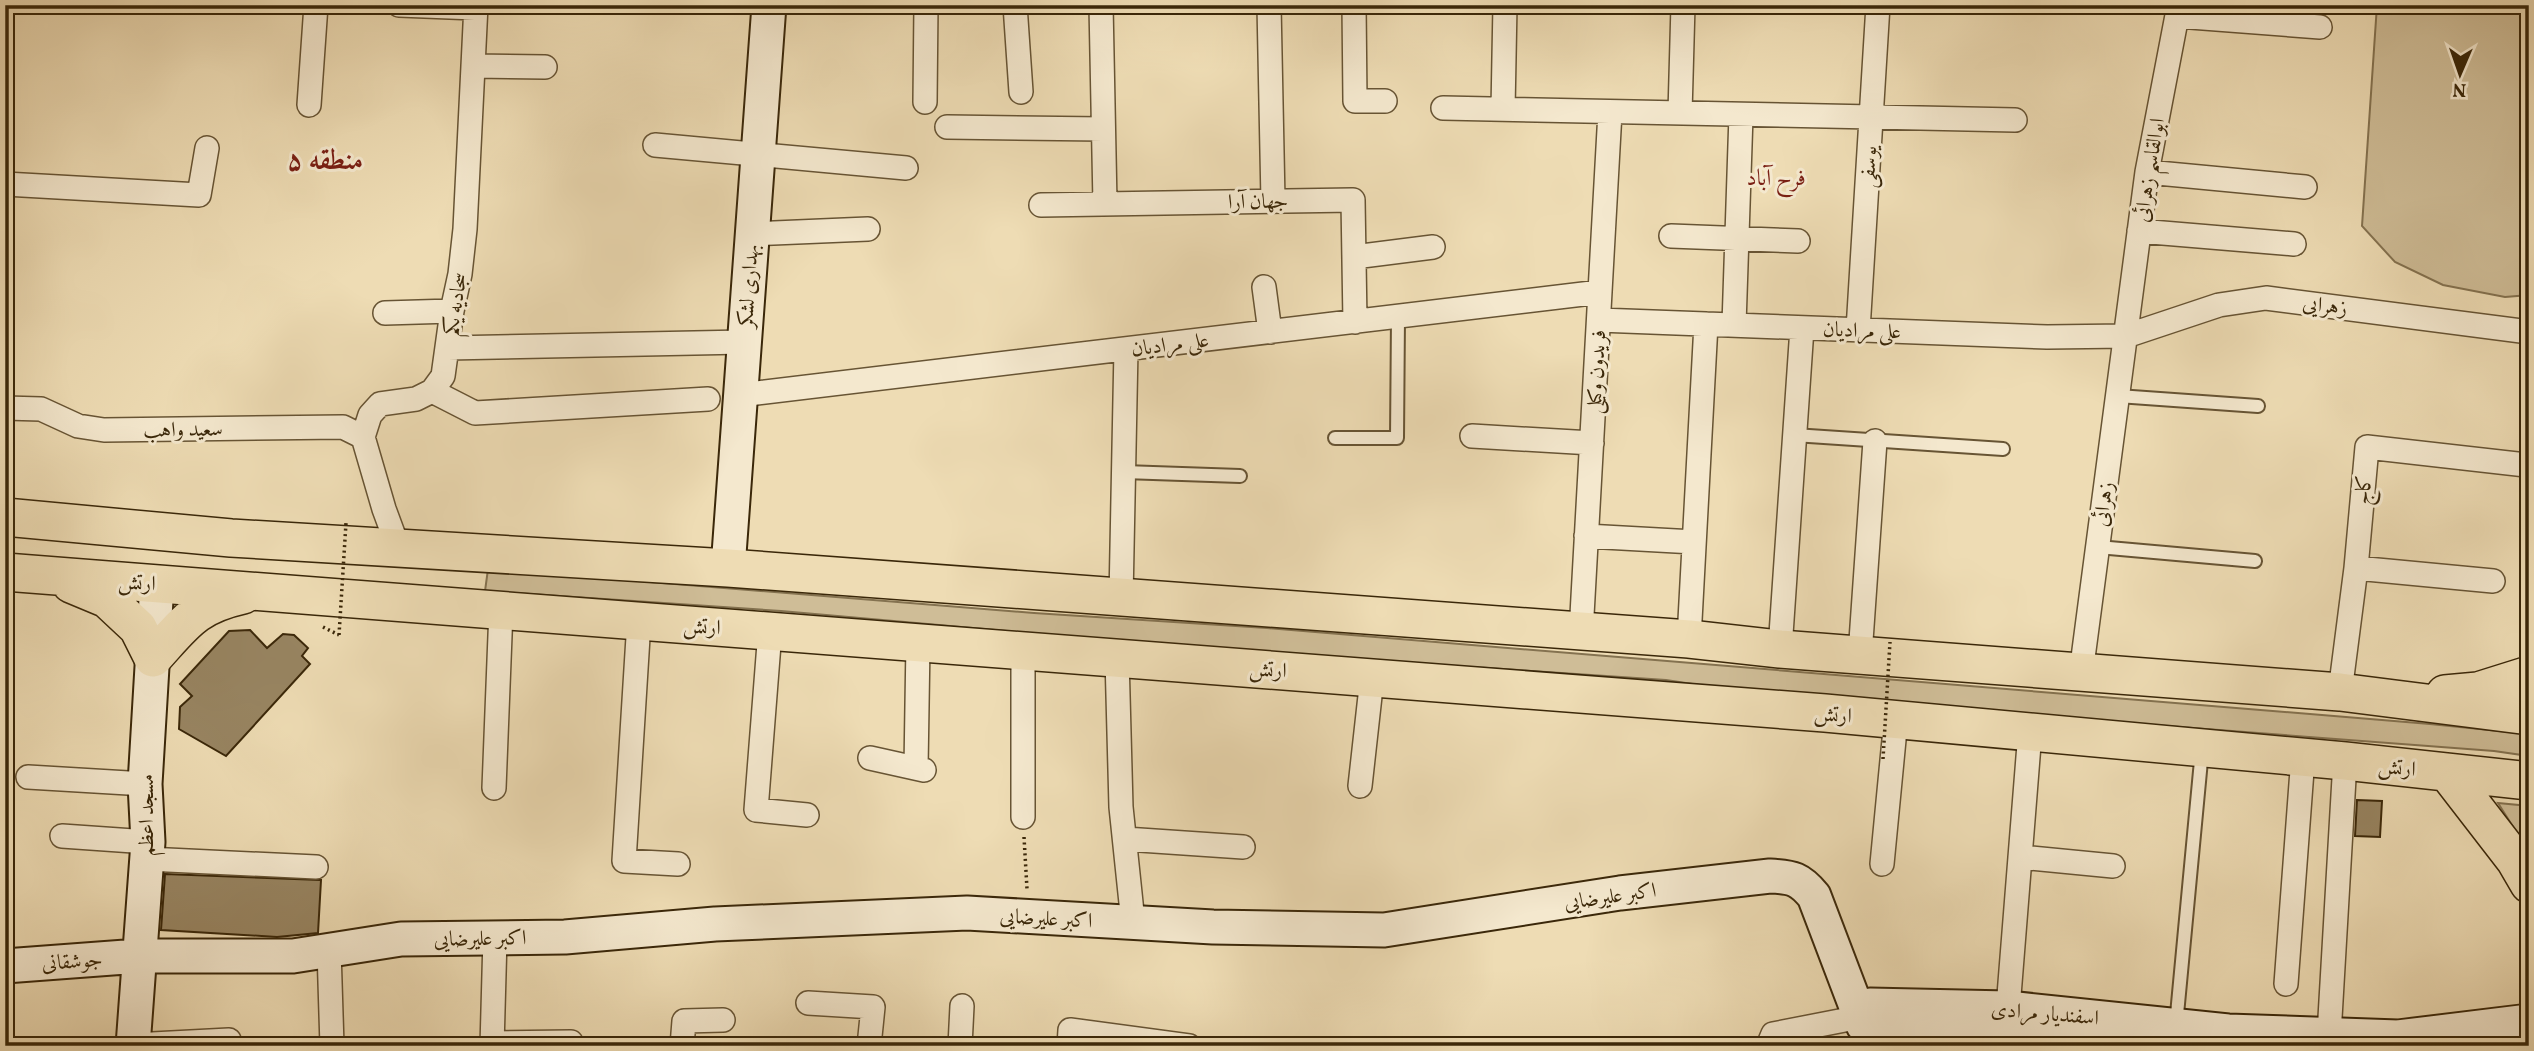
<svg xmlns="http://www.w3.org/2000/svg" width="2534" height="1051" viewBox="0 0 2534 1051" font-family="Vollkorn,Amiri,serif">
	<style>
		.green { fill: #cfbd97; stroke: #847250; stroke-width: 2 }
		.building { fill: #988562; stroke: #3a2709; stroke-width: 2 }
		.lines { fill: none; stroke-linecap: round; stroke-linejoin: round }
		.lane-casing { stroke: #675434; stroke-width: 16 }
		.street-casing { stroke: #675434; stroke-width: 26 }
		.secondary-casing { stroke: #3a2709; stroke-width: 37 }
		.primary-casing { stroke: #3a2709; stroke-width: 40 }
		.path { stroke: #3a2709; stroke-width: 3.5; stroke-dasharray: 2 3.5; stroke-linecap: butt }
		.lane { stroke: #f4e8ce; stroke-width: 12 }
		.street { stroke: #f4e8ce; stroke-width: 23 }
		.secondary { stroke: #f4e8ce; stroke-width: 33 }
		.primary { stroke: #eedcb4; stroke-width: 37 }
		.path-bridge { stroke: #3a2709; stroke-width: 3.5; stroke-dasharray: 2 3.5; stroke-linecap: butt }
		.labels { text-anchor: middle; stroke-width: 6; stroke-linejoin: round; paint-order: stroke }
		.street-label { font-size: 21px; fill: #3a2709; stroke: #f4e8ce }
		.neighbourhood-label { font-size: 23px; fill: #7a1f14; stroke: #f4e8ce }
		.district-label { font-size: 28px; font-weight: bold; fill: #7a1f14; stroke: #f4e8ce }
	</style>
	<rect width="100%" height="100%" fill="#eedcb4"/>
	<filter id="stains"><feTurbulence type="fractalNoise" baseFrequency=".00286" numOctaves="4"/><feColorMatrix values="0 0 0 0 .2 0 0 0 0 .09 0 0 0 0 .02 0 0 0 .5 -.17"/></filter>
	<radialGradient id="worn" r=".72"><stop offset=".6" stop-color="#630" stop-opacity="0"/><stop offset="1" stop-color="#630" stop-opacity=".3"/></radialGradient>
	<path class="green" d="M2377,5h152v290l-24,2 -62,-12 -48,-23 -33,-36z
		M488,569l546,44 233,15 1163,96 99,10v22l-35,-5 -722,-55 -106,-16 -178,-12 -130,-6 -577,-51 -296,-20z
		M2498,803l31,3v46z"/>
	<path class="building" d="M250,630l17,18 16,-14 11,1 14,13 -6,8 8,8 -84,92 -47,-27 1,-22 12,-11 -12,-12 49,-53z
		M2357,800l25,1 -2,36 -25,-1z
		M165,874l156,6 -3,53 -41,4 -116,-7z"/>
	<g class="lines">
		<defs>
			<path id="lane" d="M2118,396l140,10
				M1794,435l209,14
				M1335,438h62l1,-121
				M1124,472l116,4
				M2098,547l157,14
				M2176,1025l26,-275"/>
			<path id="street" d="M399,5l76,3
				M1015,5l6,87
				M1101,5l4,199
				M1269,5l4,196
				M1354,5l1,96h30
				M2177,16l143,11
				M473,66l72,1
				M925,102l1,-97
				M309,105l7,-100
				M1443,108l572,12
				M1503,109l2,-104
				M1680,113l3,-108
				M947,127l156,2
				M655,145l251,23
				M2147,172l158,15
				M5,184l194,11 8,-47
				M1041,205l312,-5 2,122
				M2139,231l155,13
				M752,234l116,-5
				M1671,236l127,5
				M1354,257l79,-10
				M1264,287l6,45
				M385,313l67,-2
				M1599,320l448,17 79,-1 93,-31 47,-7 263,34
				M1734,325l7,-210
				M1858,330l20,-325
				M448,348l296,-6
				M432,391l43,22 233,-14
				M740,395l860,-103
				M5,408l36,1 37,17 26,4 239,-3 20,10
				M1472,436l120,7
				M1586,536l108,6
				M398,547l-14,-38 -21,-72 7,-22 10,-11 36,-5 16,-8 11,-15 9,-65 8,-37 5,-45 11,-224
				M2356,568l137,13
				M1121,598l5,-249
				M639,621l-15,240 54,3
				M770,631l-14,179 51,5
				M1581,633l29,-521
				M1689,639l17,-315
				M1780,649l22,-321
				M1860,655l15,-214
				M1117,658l4,149 12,115
				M2081,673l66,-501 32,-167
				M2340,692l16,-124 11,-121 159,18
				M870,758l54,12
				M916,768l2,-125
				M28,777l117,7
				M1360,786l12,-108
				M494,788l7,-178
				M1023,817v-166
				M62,836l86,6
				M1125,839l118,8
				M2020,857l93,9
				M147,859l169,8
				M1882,864l14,-145
				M329,950l3,96
				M2286,984l17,-227
				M808,1003l65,4 -4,39
				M2008,1008l22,-276
				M2329,1035l16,-274
				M492,1043l79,-1
				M133,1045l96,-5
				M492,1046l3,-108
				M682,1046l2,-25 39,-1
				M960,1046l2,-40
				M1069,1046l1,-16 119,16
				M1768,1046l5,-12 87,-17"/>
			<path id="secondary" d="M728,568l41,-563
				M5,966l134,-10h154l108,-17 164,-2 150,-13 252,-11 246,14 171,3 236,-37 150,-17c23,1 30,3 44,20l46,121
				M133,1046l15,-204 -3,-58 12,-201
				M2167,1046l-154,-12 -17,-4 -125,-1 -8,-4 -3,-8 2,-8 8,-4 138,3 220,23 170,6 131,-16"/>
			<path id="primary" d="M5,517l226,21 497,30 961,71 91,10 560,43 189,24
				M5,572l1820,141 520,48 184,20
				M71,584l36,15 31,29 15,30c32,-35 41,-52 90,-63
				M2445,694l33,-3 51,-16
				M2447,772l68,88 14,24"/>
		</defs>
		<use href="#lane" class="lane-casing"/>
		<use href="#street" class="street-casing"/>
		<use href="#secondary" class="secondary-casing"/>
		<use href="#primary" class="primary-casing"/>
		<path class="path" d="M323,627l16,8
			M1024,837l3,52"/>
		<use href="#lane" class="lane"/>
		<use href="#street" class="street"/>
		<use href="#secondary" class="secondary"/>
		<use href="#primary" class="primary"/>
		<path class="path-bridge" d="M339,635l7,-112
			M1883,759l7,-117"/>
	</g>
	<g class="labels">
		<g class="street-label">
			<text transform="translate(1868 167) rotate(-87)" y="7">یوسفی</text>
			<text transform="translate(2149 170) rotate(-81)" y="7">ابوالقاسم زهرائی</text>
			<text transform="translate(1258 201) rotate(-1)" y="7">جهان آرا</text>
			<text transform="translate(748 286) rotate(-86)" y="7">بهداری لشکر</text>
			<text transform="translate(455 304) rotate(-81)" y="7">سجادیه یکم</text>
			<text transform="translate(2325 305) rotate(7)" y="7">زهرایی</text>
			<text transform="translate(1862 330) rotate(2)" y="7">علی مرادیان</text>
			<text transform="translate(1170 344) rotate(-7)" y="7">علی مرادیان</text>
			<text transform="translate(1596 372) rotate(-87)" y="7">فریدون وکیلی</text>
			<text transform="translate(183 429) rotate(-1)" y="7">سعید واهب</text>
			<text transform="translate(2363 490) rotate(-85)" y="7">کاج</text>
			<text transform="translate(2103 504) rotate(-82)" y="7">زهرائی</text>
			<text transform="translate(137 582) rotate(4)" y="7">ارتش</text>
			<text transform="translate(702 626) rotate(4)" y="7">ارتش</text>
			<text transform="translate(1268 669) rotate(4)" y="7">ارتش</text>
			<text transform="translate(1833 714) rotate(5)" y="7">ارتش</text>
			<text transform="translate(2397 767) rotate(6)" y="7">ارتش</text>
			<text transform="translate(146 815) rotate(-90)" y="7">مسجد اعظم</text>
			<text transform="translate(1610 896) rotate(-8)" y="7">اکبر علیرضایی</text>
			<text transform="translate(1046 918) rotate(3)" y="7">اکبر علیرضایی</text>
			<text transform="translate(480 938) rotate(-1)" y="7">اکبر علیرضایی</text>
			<text transform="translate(72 961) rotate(-4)" y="7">جوشقانی</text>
			<text transform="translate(2045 1013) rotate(5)" y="7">اسفندیار مرادی</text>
		</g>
		<g class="neighbourhood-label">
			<text x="1776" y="185">فرح آباد</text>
		</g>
		<g class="district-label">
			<text x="325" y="169">منطقه ۵</text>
		</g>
	</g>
	<rect width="2534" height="1051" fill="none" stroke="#eedcb4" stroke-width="28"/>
	<rect x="7" y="7" width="2520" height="1037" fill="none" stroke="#3a2709" stroke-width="3.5"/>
	<rect x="14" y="14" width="2506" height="1023" fill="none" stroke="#3a2709" stroke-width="2"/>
	<g transform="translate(2460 74) rotate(182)" stroke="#f4e8ce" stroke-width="5" paint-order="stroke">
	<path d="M0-5L12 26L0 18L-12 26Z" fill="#3a2709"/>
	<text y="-10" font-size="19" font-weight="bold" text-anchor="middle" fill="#3a2709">N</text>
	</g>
	<rect width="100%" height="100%" filter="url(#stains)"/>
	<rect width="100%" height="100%" fill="url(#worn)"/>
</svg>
